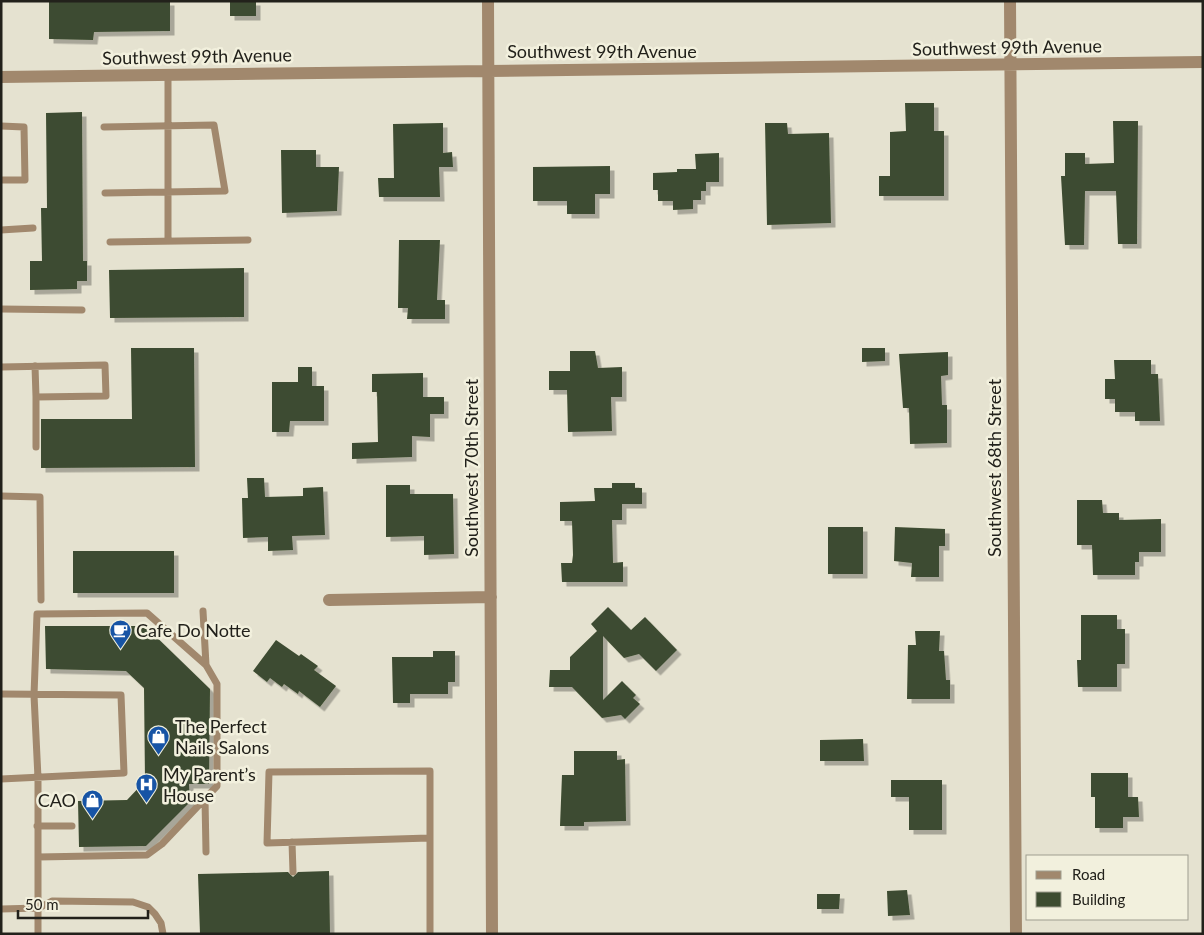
<svg xmlns="http://www.w3.org/2000/svg" width="1204" height="935" viewBox="0 0 1204 935" font-family="Lato,sans-serif">
	<style>
		.building { fill: #3d4c30; filter: url(#shadow) }
		.lines { fill: none; stroke-linecap: round; stroke-linejoin: round }
		.service { stroke: #a1886d; stroke-width: 7 }
		.minor { stroke: #a1886d; stroke-width: 12 }
		.labels { text-anchor: middle; stroke-width: 5; stroke-linejoin: round; paint-order: stroke }
		.street-label { font-size: 18px; fill: #22211b; stroke: #f2f0dd }
		.poi-label { font-size: 18px; fill: #22211b; stroke: #f2f0dd; text-anchor: start }
	</style>
	<defs>
		<filter id="shadow"><feDropShadow dx="4.5" dy="4.5" stdDeviation="0" flood-color="#0004"/></filter>
	</defs>
	<rect width="100%" height="100%" fill="#e5e2d0"/>
	<path class="building" d="M49,1h121v30l-76,1 -1,8 -44,-1z
		M230,1h26v15h-26z
		M905,103h29v28h10v65h-65v-20h11v-44l16,-1z
		M82,112l1,149h4v20h-10v8l-47,1v-29h12l-1,-53h6l-1,-95z
		M1113,121h25l-1,123h-19l-2,-53h-31l-1,54h-19l-4,-69h4v-23h20v11l29,-1z
		M443,123v30l9,-1 1,15h-14l1,30h-61l-1,-19h16l-1,-54z
		M765,123h22l1,11 41,-1 2,90 -64,2z
		M281,150h35v17h23l-2,44 -55,2z
		M719,153v29h-13v9h-5v9h-8v9l-20,1v-9h-15v-11h-5v-17l24,-1v-3h19l-1,-15z
		M610,166v28h-15v20h-28v-13h-34v-34z
		M399,240h41l-3,60h8v19h-38l1,-11h-10z
		M244,268v49l-134,1 -1,-48z
		M131,348h63l1,119 -154,1v-49h91z
		M862,348h23v13l-23,1z
		M570,351h25l3,17 24,-1v30h-11l1,34 -44,1 -1,-42h-18v-19h21z
		M948,352v23l-7,1 1,29h5v38l-37,1 -1,-36h-6l-4,-54z
		M1114,360h37v14h7l2,47h-25v-9h-20v-13h-10v-20h10z
		M298,367h14v19h12v35h-34l-1,11h-17v-50h26z
		M423,373v24h21v17h-14v23l-18,-1v21l-60,2v-16l26,-1 -1,-50h-5v-18z
		M247,478h17l1,19 38,-1v-8l20,-1 2,48 -33,1 1,14 -25,1v-14l-25,1 -1,-40h6z
		M612,483h23v5h7v16h-20v16h-10l1,43 10,-1v20h-61l-1,-19h11l1,-8 -1,-34h-12v-19l35,-1 -1,-13h18z
		M386,485h24v9h43l1,60 -30,1v-19l-38,1z
		M1077,500h25l1,13h16v7l42,-1v33h-22v10h-4v13h-42l-1,-30h-15z
		M828,527h35v47h-35z
		M895,527l50,2v17h-6v31h-28l1,-14 -18,-2z
		M73,551h101v42h-101z
		M608,607l23,23 14,-13 32,33 -21,21 -17,-17 -15,4 -21,-22v64l19,-19 14,14 -3,3 7,6 -15,15 -4,-4 -19,3 -30,-31h-23l1,-17h20v-13l27,-26 -6,-7z
		M1081,615h36v14h8v35h-8v23h-39l-1,-27h4z
		M45,626h100l65,63 -1,95h-20l1,18 -44,44 -67,1 -1,-46 49,-1 18,-19 -1,-93 -18,-17 -80,-2z
		M915,631h25l-1,20h5l2,29h4v19h-43l1,-54h8z
		M276,640l23,16 2,-2 17,12 -4,4 22,16 -16,21 -21,-16 -1,3 -14,-10 -2,3 -12,-9 -3,4 -14,-11z
		M433,651h22v31h-7v12h-38v9h-17l-1,-46h41z
		M863,739l1,22h-44v-21z
		M574,751h43v9l8,-1 1,62 -42,1v4h-24l2,-51h12z
		M1091,773h37v24h10l1,20h-16v11h-28v-31h-4z
		M891,780h51v50h-33v-33h-18z
		M329,871l1,63h-130l-2,-60 90,-2 5,5 5,-5z
		M907,890l3,25 -22,1 -1,-25z
		M817,894h23l-1,15h-22z"/>
	<g class="lines">
		<path class="service" d="M1,126l23,1 1,53h-24
			M104,127l110,-2 11,66 -120,2
			M1,230l32,-2
			M168,241v-166
			M110,242l138,-2
			M1,309l81,1
			M1,367l104,-2 1,31 -70,1 -1,-31
			M36,447v-50
			M1,496l39,1 1,103
			M203,611l3,54
			M1,694l120,1 3,78 -123,6
			M205,799l1,53
			M37,826h35
			M429,838l-162,5 2,-71 161,-1v163
			M292,842l1,30
			M38,857l109,-2 15,-11 55,-58v-102l-11,-19 -59,-52 -110,1 -3,81 4,83v156
			M1,909l38,-1 13,-7 81,1 15,5 7,7 6,9 2,11"/>
		<path class="minor" d="M488,1l4,933
			M1010,1l6,933
			M1,77l1202,-15
			M329,600l162,-3"/>
	</g>
	<defs>
		<symbol id="cafe-pin" viewBox="-11 -11 22 30"><path d="M0 17L-7.5 6A9.5 9.5 0 1 1 7.5 6Z" fill="#1754a5" stroke="#f2f0dd"/><path d="M-5.5-4.5H6V0H3Q3 3.5 0 3.5H-2.5Q-5.5 3.5-5.5 0ZM3-3.2v2h1.7v-2ZM-6 4.5H4V6H-6Z" fill="#fff"/></symbol>
		<symbol id="shop-pin" viewBox="-11 -11 22 30"><path d="M0 17L-7.5 6A9.5 9.5 0 1 1 7.5 6Z" fill="#1754a5" stroke="#f2f0dd"/><path d="M-5-2.5h2.3a2.7 3.5 0 0 1 5.4 0H5L5.5 6h-11ZM-1.5-2.5h3a1.5 2.3 0 0 0-3 0Z" fill="#fff"/></symbol>
		<symbol id="hospital-pin" viewBox="-11 -11 22 30"><path d="M0 17L-7.5 6A9.5 9.5 0 1 1 7.5 6Z" fill="#1754a5" stroke="#f2f0dd"/><path d="M-5-5h3v3.5h4V-5h3V5h-3V1.5h-4V5h-3Z" fill="#fff"/></symbol>
	</defs>
	<g fill-rule="evenodd">
		<use href="#cafe-pin" x="108" y="618" width="25" height="34"/>
		<use href="#shop-pin" x="146" y="724" width="25" height="34"/>
		<use href="#hospital-pin" x="134" y="772" width="25" height="34"/>
		<use href="#shop-pin" x="80" y="788" width="25" height="34"/>
	</g>
	<g class="labels">
		<g class="street-label">
			<text transform="translate(1007 48) rotate(-1)" y="6">Southwest 99th Avenue</text>
			<text x="602" y="58">Southwest 99th Avenue</text>
			<text transform="translate(197 57) rotate(-1)" y="6">Southwest 99th Avenue</text>
			<text transform="translate(472 468) rotate(-90)" y="6">Southwest 70th Street</text>
			<text transform="translate(995 468) rotate(-90)" y="6">Southwest 68th Street</text>
		</g>
		<g class="poi-label">
			<text x="136" y="637">Cafe Do Notte</text>
			<text x="175" y="733">The Perfect<tspan x="175" dy="21">Nails Salons</tspan></text>
			<text x="163" y="781">My Parent’s<tspan x="163" dy="21">House</tspan></text>
			<text x="76" y="807" text-anchor="end">CAO</text>
		</g>
	</g>
	<rect width="1204" height="935" fill="none" stroke="#22211b" stroke-width="5"/>
	<rect x="1026" y="855" width="162" height="65" fill="#f2f0dd" stroke="#9f9d8f"/>
	<rect x="1036" y="871" width="25" height="8" fill="#a1886d" stroke="#9f9d8f"/>
	<text x="1072" y="880" font-size="15" fill="#22211b">Road</text>
	<rect x="1036" y="892" width="25" height="15" fill="#3d4c30" stroke="#9f9d8f"/>
	<text x="1072" y="905" font-size="15" fill="#22211b">Building</text>
	<path d="M18 910v8h130v-8" fill="none" stroke="#22211b" stroke-width="2.5"/>
	<text x="25" y="910" font-size="15" fill="#22211b" stroke="#f2f0dd" stroke-width="4" paint-order="stroke">50 m</text>
</svg>
